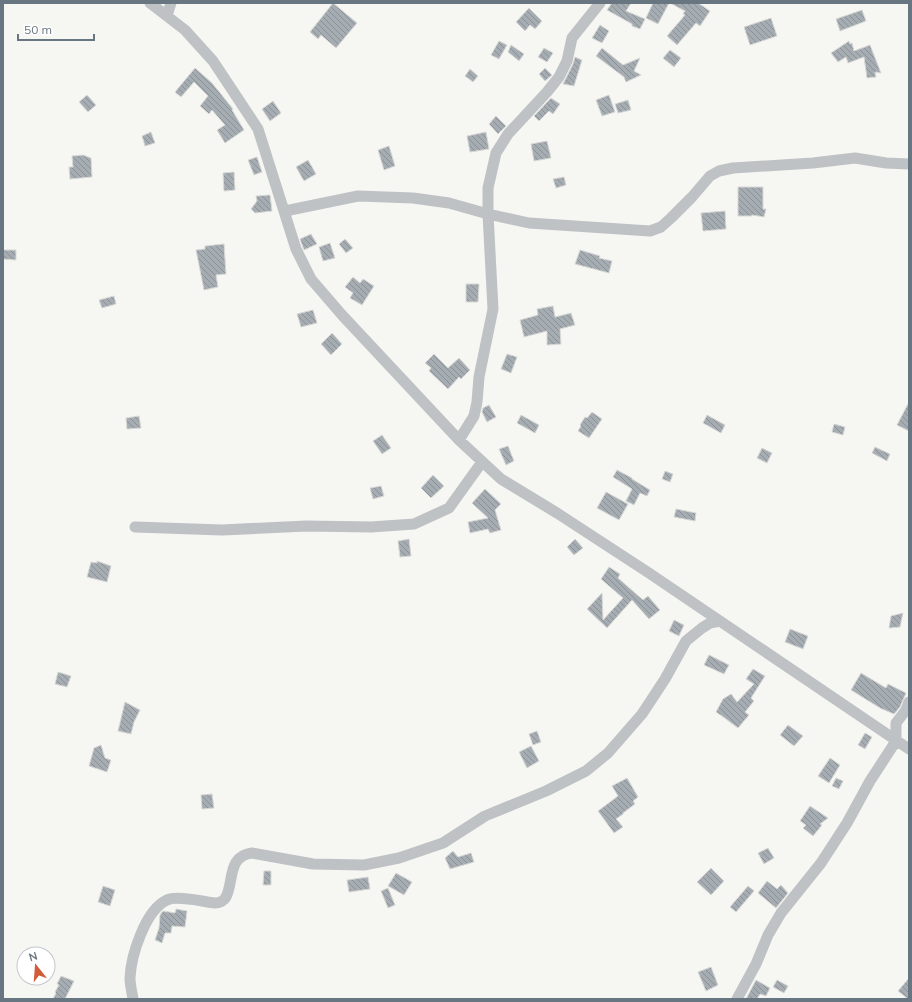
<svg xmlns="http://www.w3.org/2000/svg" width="912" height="1002" viewBox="0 0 912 1002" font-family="Mulish,sans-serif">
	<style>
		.building { fill: url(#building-back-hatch); stroke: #d8d8d6 }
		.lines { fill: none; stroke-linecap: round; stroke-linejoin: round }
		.minor { stroke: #bec2c5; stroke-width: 11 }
	</style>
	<defs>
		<pattern id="building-back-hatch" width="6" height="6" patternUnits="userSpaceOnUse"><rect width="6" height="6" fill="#a6adb2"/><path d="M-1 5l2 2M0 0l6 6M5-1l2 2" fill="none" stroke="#8b9196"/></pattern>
	</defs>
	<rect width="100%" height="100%" fill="#f6f6f3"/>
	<path class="building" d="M333,3l24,20 -21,25 -15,-13 -3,4 -8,-7z
		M612,3h19l-5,8 19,8 -5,10 -8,-3v-2l-25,-14z
		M653,3h16l-11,21 -12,-6z
		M670,3h28l12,8 -10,15 -4,-3 -19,22 -10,-9 18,-21 -2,-1 2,-3z
		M529,8l13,13 -7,8 -5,-4 -5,6 -9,-9z
		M862,10l4,11 -26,10 -4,-12z
		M771,18l6,18 -27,9 -6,-18z
		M600,25l9,6 -7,12 -10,-5z
		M499,41l8,4 -8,14 -8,-4z
		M849,41l1,3 2,-1 2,8 16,-6 11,28 -6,-1 1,5 -9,1 -3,-21 -16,6 -2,-6 -8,5 -7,-9z
		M511,45l13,9 -5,7 -11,-9z
		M544,48l9,5 -6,9 -9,-5z
		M602,48l21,17 17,-7 -6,13 7,4 -15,7 -2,-5 -28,-21z
		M670,50l11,8 -7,9 -11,-9z
		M575,57l7,3 -8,26 -11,-2 10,-20z
		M195,68l17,15 21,26 -1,1 12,20 -19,13 -8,-13 8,-5 -13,-15 -3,4 -9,-8 8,-10 -14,-14 -13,15 -6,-5z
		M545,68l7,7 -7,6 -6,-7z
		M470,69l8,7 -5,6 -8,-6z
		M87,95l9,10 -8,7 -9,-10z
		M609,95l6,17 -13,4 -6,-16z
		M551,98l9,6 -7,10 -4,-3 -10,10 -5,-5z
		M628,100l3,10 -13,3 -3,-9z
		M273,101l8,12 -11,8 -8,-12z
		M496,116l10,10 -8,8 -9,-10z
		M151,132l4,11 -10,3 -3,-10z
		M486,132l3,17 -19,3 -3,-16z
		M547,141l4,17 -17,3 -3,-17z
		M389,146l6,20 -11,4 -6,-20z
		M83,155l8,3 1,19 -22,2 -1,-12h4l-1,-11z
		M257,157l5,15 -8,3 -6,-15z
		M308,160l8,14 -12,7 -8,-14z
		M234,172l1,18 -11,1 -1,-18z
		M564,177l2,8 -10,3 -3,-9z
		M738,187h25v22h3l-2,8 -12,-2v1h-14z
		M270,195l2,16 -17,2 -4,-4 6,-8 -1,-5z
		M725,211l1,18 -23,2 -2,-18z
		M311,234l6,10 -13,6 -4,-11z
		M345,239l8,9 -7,5 -7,-9z
		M330,243l5,15 -12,3 -4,-14z
		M224,244l2,30 -10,1 2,12 -14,3 -8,-40 9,-1v-3z
		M3,250h13v10l-13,-1z
		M580,250l20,6 -1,2 13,3 -3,12 -34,-9z
		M353,277l7,6 3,-4 11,7 -12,19 -12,-7 3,-5 -8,-6z
		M466,284h13l-1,18h-12z
		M114,296l2,8 -14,4 -3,-8z
		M553,306l2,11 16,-4 4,12 -15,4 1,15 -14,1v-14l-23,6 -4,-17 18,-5 -1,-6z
		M313,310l4,13 -16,4 -4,-13z
		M332,333l10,11 -11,11 -10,-11z
		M434,354l14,14 11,-10 11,12 -9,9 -2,-2 -11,12 -19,-18 2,-3 -6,-5z
		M507,354l10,3 -6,16 -10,-4z
		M909,402v29l-12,-6z
		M489,405l7,12 -9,5 -5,-10 1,-4z
		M592,412l10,7 -13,19 -11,-7 3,-5 -1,-1 5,-8 2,1z
		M521,415l18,10 -4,8 -18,-10z
		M707,415l18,10 -4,8 -18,-10z
		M139,416l2,12 -14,1 -1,-11z
		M834,424l11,3 -2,8 -11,-3z
		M382,435l9,13 -9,6 -9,-13z
		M508,446l6,15 -8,4 -7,-16z
		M875,447l15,7 -3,7 -15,-8z
		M762,448l10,5 -5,10 -10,-5z
		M617,470l15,8v1l18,11 -3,6 -7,-3 -6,12 -8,-4 6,-12 -19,-12z
		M665,471l8,3 -3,8 -8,-3z
		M433,475l11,11 -13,12 -10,-10z
		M381,486l3,10 -11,3 -3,-11z
		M485,489l16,15 -6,6 6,20 -11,3 -2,-4 -18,4 -2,-11 20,-4 -16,-15z
		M606,492l22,12 -9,16 -22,-12z
		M676,509l20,4 -1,8 -21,-4z
		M409,539l2,17 -11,1 -2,-16z
		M575,539l8,9 -9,7 -7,-8z
		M97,561l14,5 -4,16 -20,-5 4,-15 6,1z
		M609,567l11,7 -2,4 25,22 5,-4 12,14 -11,9 -17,-19 -25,28 -20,-19 15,-16 1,27 20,-22 -22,-19z
		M903,613l-3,14 -11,1 2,-12z
		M674,620l10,5 -5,11 -10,-5z
		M790,629l18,7 -5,13 -18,-7z
		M709,655l20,10 -5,9 -20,-9z
		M753,669l12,7 -14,22 3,3 -9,11 4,3 -11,13 -16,-12 -6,-4 7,-13 8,-5 6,8 17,-18 -8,-5z
		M58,672l13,4 -4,11 -12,-3z
		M861,673l25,15 2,-4 18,9 -6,14 -6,7 -14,-6 -29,-18z
		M125,702l15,8 -6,12 -3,12 -13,-3z
		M788,725l15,11 -9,10 -14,-11z
		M537,731l4,11 -8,3 -4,-11z
		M865,733l7,4 -7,12 -7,-4z
		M101,745l4,13 6,2 -4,12 -18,-6 5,-18z
		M531,746l8,15 -12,7 -8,-16z
		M830,758l10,7 -11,18 -11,-7z
		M627,778l11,19 -5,4 2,3 -12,9v1l-7,5 7,8 -9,6 -16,-22 20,-15 -6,-10z
		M836,778l7,3 -4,8 -7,-3z
		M212,794l2,14 -12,1 -1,-14z
		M810,806l18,12 -8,6 2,1 -9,11 -10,-8 3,-3 -6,-4z
		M768,848l6,10 -10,6 -6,-11z
		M453,851l5,6 13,-4 3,9 -24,7 -5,-11z
		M711,868l13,13 -13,14 -14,-13z
		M264,871h7v14h-8z
		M396,873l16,9 -8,13 -16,-9z
		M368,877l2,12 -21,3 -2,-12z
		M767,881l10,8 4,-4 7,8 -12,15 -18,-15z
		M103,886l12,4 -5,16 -12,-4z
		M748,886l6,5 -18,21 -6,-5z
		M388,888l7,17 -7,3 -7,-17z
		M176,909l11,2 -2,16 -13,-1 -1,7h-6l-3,10 -7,-3 4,-12 1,-13 3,-4 12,2z
		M711,967l7,18 -12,6 -8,-19z
		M61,976l13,5 -9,18h-12l3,-6 -1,-1 4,-7 -2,-1z
		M909,978v21h-1l-10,-8z
		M756,980l14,8 -4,8 -6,-2 -3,5h-11z
		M777,980l11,6 -4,7 -11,-6z"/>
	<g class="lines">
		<path class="minor" d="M150,3l35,27 28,31 45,68 38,120 15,30 31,36 117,125 42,39 56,34 92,60 260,176
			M600,3l-28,35 -5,23 -8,16 -12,15 -39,42 -12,19 -8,35v26l41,9 121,8 11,-4 10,-9 21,-21 18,-21 9,-5 14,-3 80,-5 42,-5 31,5 23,1
			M167,16l4,-13
			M285,211l73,-15 55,2 36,5 39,11 5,95 -14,68 -2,25 -3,14 -15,24
			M135,527l87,3 84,-4 65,1 43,-3 35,-16 33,-46
			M133,999c-1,-7 -3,-14 -3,-21 1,-22 15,-68 37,-78 10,-5 37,2 48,3 4,0 9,-2 11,-6 8,-15 1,-41 26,-44l61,11 51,1 35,-7 44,-15 42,-27 61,-25 40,-20 22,-18 34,-39 23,-35 21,-38 16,-13 8,-5 10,-2
			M737,999l19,-35 12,-29 13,-22 40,-50 26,-40 23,-42 26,-40v-18l10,-13 3,-8"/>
	</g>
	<rect width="912" height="1002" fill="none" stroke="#687681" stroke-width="8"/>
	<g transform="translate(36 966) rotate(343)"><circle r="19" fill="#ffffff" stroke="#c3c8cd"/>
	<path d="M0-3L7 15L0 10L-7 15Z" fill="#d15c38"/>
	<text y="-6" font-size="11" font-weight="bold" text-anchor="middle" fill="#687681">N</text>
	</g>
	<path d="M18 34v6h76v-6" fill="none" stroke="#687681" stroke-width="2"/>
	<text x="24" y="34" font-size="12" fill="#687681" stroke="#ffffff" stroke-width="3" paint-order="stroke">50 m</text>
</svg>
